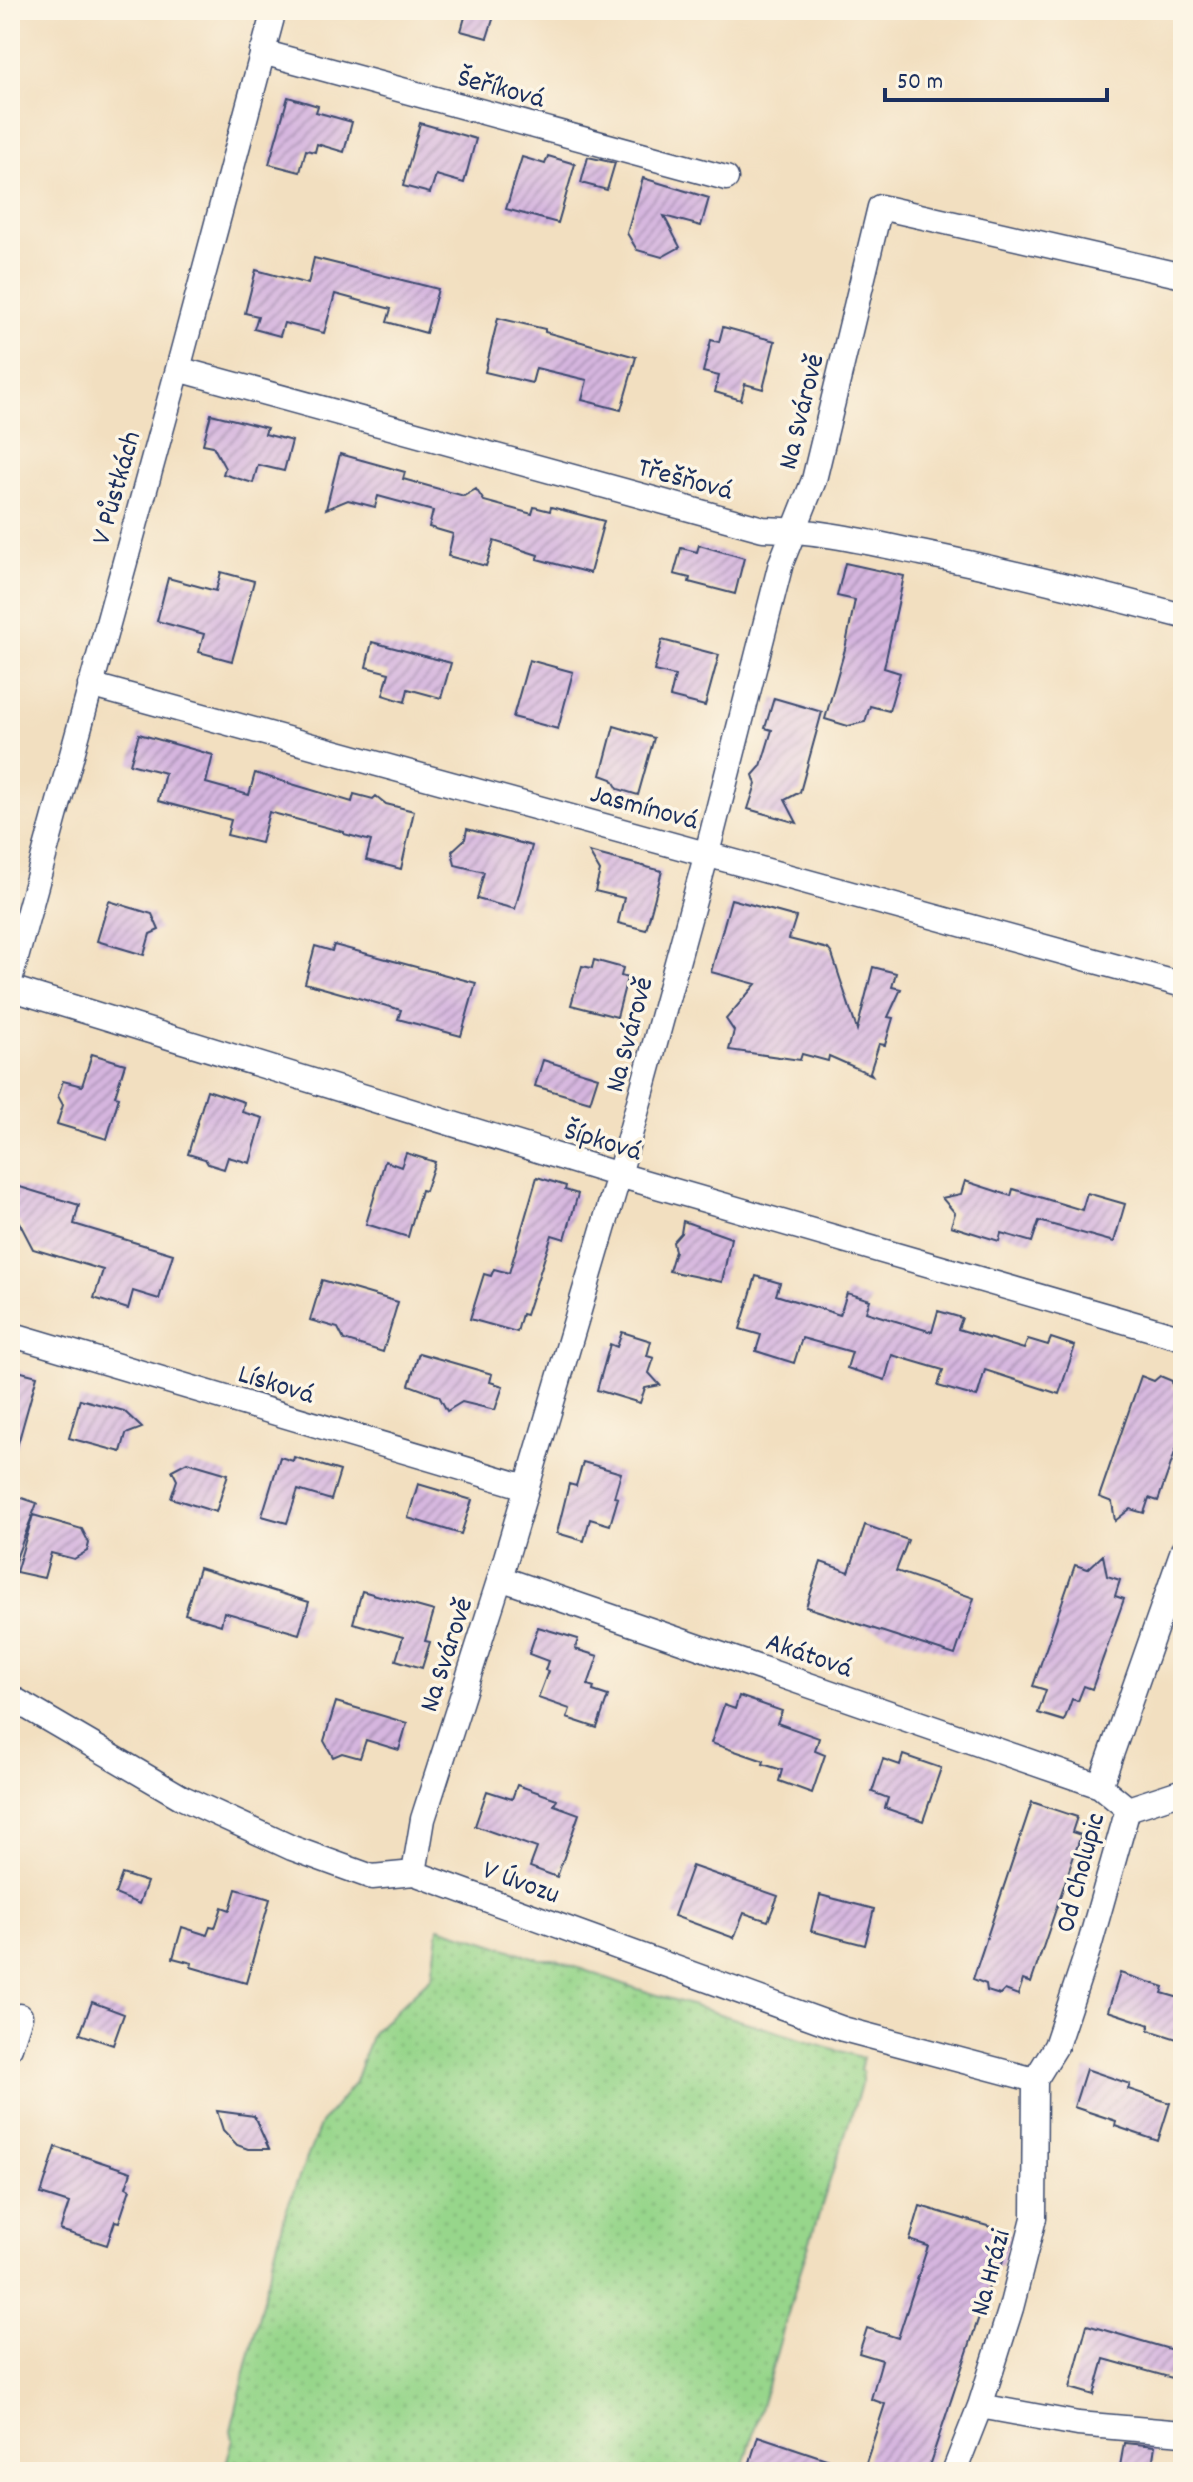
<svg xmlns="http://www.w3.org/2000/svg" width="1193" height="2482" viewBox="0 0 1193 2482" font-family="Dekko,sans-serif">
	<style>
		.grass { fill: url(#grass-dots); stroke: #598274; stroke-width: 2 }
		.building { fill: url(#building-hatch) }
		.lines { fill: none; stroke-linecap: round; stroke-linejoin: round }
		.street-casing { stroke: #3b496d; stroke-width: 27 }
		.street { stroke: #fff; stroke-width: 24 }
		.labels { text-anchor: middle; stroke-width: 7; stroke-linejoin: round; paint-order: stroke }
		.street-label { font-size: 28px; fill: #1b2f5e; stroke: #fcf5e5 }
	</style>
	<defs>
		<pattern id="grass-dots" width="8" height="8" patternUnits="userSpaceOnUse" patternTransform="scale(2)"><rect width="8" height="8" fill="#97d68b"/><path d="M2 2h.1M6 6h.1" fill="none" stroke="#82b87a" stroke-width="1.8" stroke-linecap="round"/></pattern>
		<pattern id="building-hatch" width="6" height="6" patternUnits="userSpaceOnUse" patternTransform="scale(2)"><rect width="6" height="6" fill="#d6b6df"/><path d="M-1 1l2-2M0 6l6-6M5 7l2-2" fill="none" stroke="#ad94b8"/></pattern>
	</defs>
	<rect width="100%" height="100%" fill="#fcf5e5"/>
	<filter id="ink" filterUnits="userSpaceOnUse"><feTurbulence type="fractalNoise" baseFrequency=".0125" numOctaves="2"/><feDisplacementMap in="SourceGraphic" scale="16" xChannelSelector="R" yChannelSelector="G"/><feConvolveMatrix kernelMatrix="1 2 1 2 8 2 1 2 1" color-interpolation-filters="sRGB"/></filter>
	<filter id="wash" filterUnits="userSpaceOnUse"><feTurbulence type="fractalNoise" baseFrequency=".006" numOctaves="4" result="noise"/><feDisplacementMap in="SourceGraphic" scale="32" xChannelSelector="R" yChannelSelector="G"/><feGaussianBlur stdDeviation="1.8" result="paint"/><feColorMatrix in="noise" values="0 0 0 0 0 0 0 0 0 0 0 0 0 0 0 0 0 1.4 0 .05"/><feComposite in="paint" operator="in"/></filter>
	<g filter="url(#wash)">
		<rect width="100%" height="100%" fill="#f2dfc0"/>
		<path class="grass" d="M439,1927l100,32h14l85,30 225,69 -3,12 3,2 -1,10 -62,190 -58,200h-518l9,-33 -2,-9 38,-156 19,-69 33,-82 33,-39 18,-51 60,-57z"/>
		<g id="blocks">
			<path class="building" d="M467,10h29l-9,28 -26,-7z
				M288,97l30,9 -2,6 36,10 -8,30 -27,-8 -2,8 -9,-2 -6,22 -31,-8z
				M420,123l56,16 -12,44 -28,-8 -6,18 -27,-7z
				M548,156l27,8 -17,59 -52,-14 16,-52 23,7z
				M588,157l27,6 -8,27 -26,-7z
				M643,178l66,20 -8,28 -37,-10 16,31 -18,10 -25,-7 -10,-17z
				M314,258l124,31 -12,44 -39,-11 4,-13 -56,-15 -11,39 -40,-10 -4,13 -26,-7 4,-13 -13,-3 11,-43 52,14z
				M498,318l47,11v3l91,25 -15,53 -39,-10 5,-20 -51,-12 -4,15 -47,-11z
				M723,327l52,14 -12,48 -18,-5 -4,16 -26,-8 4,-16 -16,-4 8,-32 8,2z
				M211,414l56,14 -2,6 27,7 -8,30 -26,-6 -5,18 -30,-9 2,-6 -12,-22 -10,-2z
				M340,454l65,18 -2,7 61,17 12,-7 8,12 48,13 2,-7 16,4 1,-4 53,14 -14,52 -53,-14 1,-4 -44,-14 -8,25 -38,-10 5,-22 -24,-7 4,-16 -55,-15 -3,11 -27,-7 -22,9z
				M699,545l45,13 -9,36 -46,-12 1,-4 -16,-4 7,-26 16,4z
				M845,563l59,13 -20,92 16,5 -11,38 -19,-5 -5,16 -17,4 -23,-7 20,-70 10,-49 -18,-4z
				M221,572l33,9 -22,80 -33,-9 5,-18 -47,-13 11,-43 48,13z
				M662,640l57,15 -14,51 -35,-9 5,-21 -21,-5z
				M372,642l79,21 -10,35 -33,-9 -3,13 -22,-7 6,-22 -23,-6z
				M529,660l44,12 -15,57 -45,-12z
				M774,698l48,14 -22,80 -15,8 12,23 -49,-14 8,-25 -3,-9 8,-9 11,-36 -7,-2z
				M614,726l40,12 -16,57 -20,-6 -6,-10 -11,-4z
				M139,734l74,21 -7,28 43,12 6,-22 97,29 2,-8 19,5 3,-3 10,8 28,7 -13,58 -35,-9 5,-19 -27,-7v-2l-75,-20 -8,31 -34,-8 4,-15 -73,-19 7,-28 -35,-9z
				M467,829l65,17 -17,63 -38,-10 7,-27 -29,-7 -3,-14 13,-12z
				M589,852l73,19 -16,59 -28,-7 6,-25 -29,-7 5,-20z
				M731,899l65,18 -7,22 39,10 4,5 25,76 16,-63 23,6 -4,14 9,2 -13,28 5,1 -8,27 -6,-1 -9,28 2,3 -43,-19 -1,5 -26,-7 -2,6 -71,-10 5,-19 -8,-12 30,-35 -45,-12z
				M109,901l43,13 7,16 -9,4 -6,21 -47,-14z
				M334,945l142,38 -15,53 -63,-17 3,-9 -96,-27 10,-37 17,5z
				M594,960l29,8 -2,8 6,2 -10,39 -46,-12 11,-39 10,2z
				M92,1054l33,10 -10,32 4,1 -12,42 -50,-15 6,-19 -5,-9 5,-15 19,5z
				M543,1060l55,17 -8,25 -55,-16z
				M207,1090l37,12 -2,10 21,6 -13,45 -22,-6 -4,12 -16,-5 -3,-5 -17,-5z
				M406,1153l29,9 -10,29 -4,-1 -13,47 -42,-13 19,-63 16,6z
				M537,1177l29,9 -1,4 13,4 -13,45 -13,-4 -26,80 -4,-1 -5,18 -47,-13 14,-45 7,2 3,-7 15,4z
				M965,1181l46,15 2,-7 69,21 5,-17 38,11 -11,38 -75,-21 -7,21 -31,-9 -2,8 -48,-15 4,-13 -13,-15 19,-4z
				M10,1184l69,21 -5,19 99,30 -14,45 -26,-8 -5,18 -34,-11 9,-28 -70,-21 -14,-27 -9,-3z
				M683,1221l48,17 -9,44 -53,-11 6,-20 -2,-9 8,-9z
				M756,1276l24,7 -4,12 64,20 7,-22 23,7 -4,12 66,20 6,-21 24,7 -4,11 66,20 4,-10 20,6 3,-7 24,8 -16,48 -74,-24 -8,27 -39,-11 5,-16 -51,-15 -7,25 -38,-12 5,-16 -50,-14 -8,25 -38,-12 5,-16 -21,-6z
				M322,1280l76,22 -15,50 -39,-12 -6,-12 -28,-8z
				M622,1332l29,9 -4,15 7,2 -5,15 11,12 -15,3 -5,15 -43,-13 13,-46 7,3z
				M419,1353l73,21 -2,8 13,4 -8,24 -33,-8 -15,9 -8,-15 -30,-11z
				M10,1369l27,7 -20,71 -7,-1z
				M1141,1376l13,5 6,-5 12,5 1,7 10,3v38l-25,72 -9,-3 -5,15 -14,-4 -15,12 -3,-19 -13,-5z
				M80,1399l44,12 18,17 -16,6 -5,18 -52,-14z
				M280,1457l13,4 1,-4 46,14 -9,29 -33,-10 -11,33 -25,-7z
				M187,1462l41,12 -12,38 -45,-14 6,-18 -5,-10z
				M583,1462l38,11 -7,24 4,1 -8,27 -20,-6 -6,22 -27,-8 12,-49 7,2z
				M418,1484l54,16 -11,34 -53,-16z
				M10,1494l27,9 -25,66 -2,-1z
				M33,1515l49,14 7,14 -2,8 -13,8 -23,-6 -7,25 -28,-6z
				M865,1525l43,15 -12,31 78,27 -19,57 -149,-48 15,-45 28,10z
				M1103,1555l4,21 13,4 -5,16 9,3 -32,90 -8,-3 -6,15 -6,-2 -8,22 -26,-8 8,-23 -13,-4 42,-121 13,4z
				M199,1568l110,34 -10,32 -75,-22 -3,13 -36,-11z
				M362,1591l72,20 -9,30 5,1 -8,26 -26,-8 7,-23 -50,-14z
				M538,1627l40,12 -3,10 23,7 -10,29 6,2 -1,4 15,5 -11,32 -30,-10 3,-9 -32,-11 10,-27 -3,-1 3,-9 -19,-7z
				M739,1696l43,15 -5,12 42,15 -4,13 10,4 -13,38 -33,-12 3,-11 -19,-6 1,-3 -53,-18 13,-38 11,4z
				M336,1702l71,21 -8,27 -33,-10 -6,18 -18,-5 -9,4 -9,-16z
				M903,1755l38,13 -18,53 -38,-13 3,-10 -16,-6 11,-33 17,6z
				M517,1785l40,14 -3,6 25,9 -22,63 -27,-10 7,-19 -62,-22 12,-35 25,8z
				M1032,1802l45,15 -5,15 9,3 -50,148 -8,-3 -5,15 -13,-5 -5,5 -13,-4 -1,-7 -13,-5z
				M692,1866l86,30 -10,25 -24,-8 -10,25 -60,-22z
				M122,1874l25,8 -8,22 -24,-10z
				M236,1889l34,10 -24,84 -55,-16 1,-4 -19,-5 9,-31 25,8 3,-8 5,1 7,-21 8,3z
				M820,1895l54,14 -9,36 -54,-14z
				M1120,1973l44,14 -2,6 21,6v42l-34,-11 1,-5 -42,-14z
				M92,2002l32,12 -11,31 -33,-11z
				M1086,2069l44,15 -2,5 42,14 -12,38 -43,-15 1,-5 -42,-14z
				M217,2111l37,5 15,33h-21l-11,-4 -14,-15z
				M56,2147l75,25 -5,15 4,2 -11,33 -4,-1 -8,24 -47,-15 9,-27 -28,-9z
				M920,2206l91,27 -10,34 -5,-1 -69,206h-64l22,-68 -14,-5 11,-39 -23,-7 8,-25 31,10 30,-92 -18,-6z
				M1087,2325l96,28v28l-79,-22 -10,36 -24,-7z
				M758,2436l95,32 -1,4h-105z
				M1124,2443l31,3 -4,26h-32z"/>
		</g>
	</g>
	<g filter="url(#ink)">
		<use href="#blocks" fill-opacity="0" stroke="#3b496d" stroke-width="2"/>
		<g class="lines">
			<defs>
				<path id="street" d="M262,52l464,126
					M178,369l585,160c54,1 105,13 158,24 88,18 175,40 262,63
					M90,685l1093,300
					M10,980l168,-611 96,-359
					M10,988l609,187 564,163
					M10,1334l516,153
					M500,1578l600,208
					M10,1697l171,100 111,51 80,29 42,-4 429,156 192,51
					M1128,1809l55,-18
					M414,1873l9,-54 77,-241 119,-403 88,-322 74,-290 33,-83 66,-273 303,69
					M10,2047l10,-31
					M1035,2080l21,-34 33,-99 39,-138 -28,-23 83,-236
					M980,2406l98,18 105,9
					M954,2472l26,-66 31,-98 23,-90 1,-138"/>
			</defs>
			<use href="#street" class="street-casing"/>
			<use href="#street" class="street"/>
		</g>
	</g>
	<g class="labels">
		<g class="street-label">
			<text transform="translate(502 86) rotate(15)" y="10">Šeříková</text>
			<text transform="translate(799 411) rotate(-76)" y="10">Na Svárově</text>
			<text transform="translate(686 477) rotate(15)" y="10">Třešňová</text>
			<text transform="translate(114 487) rotate(-74)" y="10">V Půstkách</text>
			<text transform="translate(645 805) rotate(15)" y="10">Jasmínová</text>
			<text transform="translate(627 1034) rotate(-75)" y="10">Na Svárově</text>
			<text transform="translate(604 1139) rotate(17)" y="10">Šípková</text>
			<text transform="translate(277 1382) rotate(17)" y="10">Lísková</text>
			<text transform="translate(810 1653) rotate(19)" y="10">Akátová</text>
			<text transform="translate(444 1654) rotate(-72)" y="10">Na Svárově</text>
			<text transform="translate(1078 1872) rotate(-75)" y="10">Od Cholupic</text>
			<text transform="translate(522 1880) rotate(20)" y="10">V Úvozu</text>
			<text transform="translate(988 2272) rotate(-75)" y="10">Na Hrázi</text>
		</g>
	</g>
	<rect width="1193" height="2482" fill="none" stroke="#fcf5e5" stroke-width="40"/>
	<path d="M885 88v12h222v-12" fill="none" stroke="#1b2f5e" stroke-width="4"/>
	<text x="897" y="88" font-size="24" fill="#1b2f5e" stroke="#fcf5e5" stroke-width="6" paint-order="stroke">50 m</text>
</svg>
